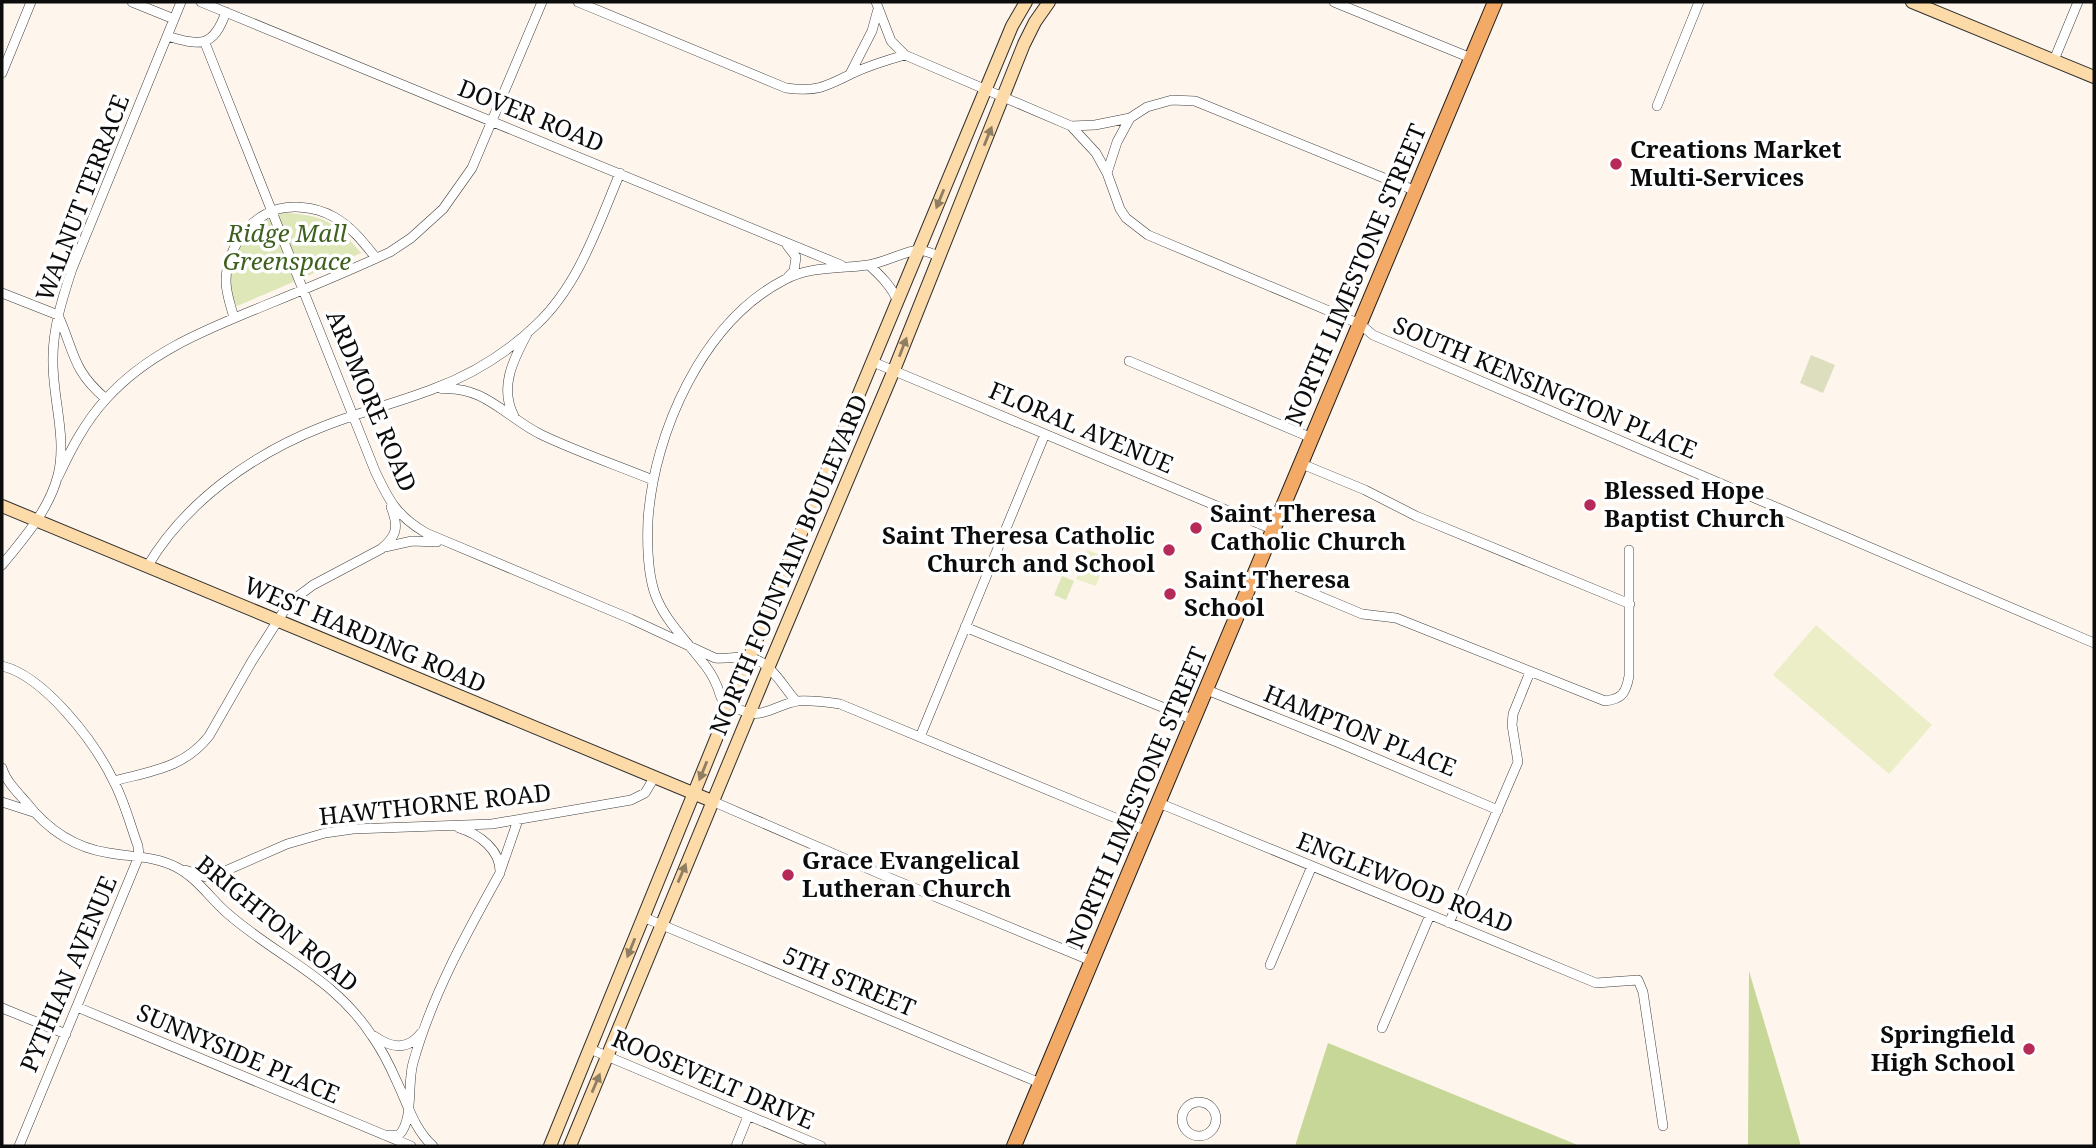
<svg xmlns="http://www.w3.org/2000/svg" width="2096" height="1148" viewBox="0 0 2096 1148" font-family="'Noto Serif',serif">
	<style>
		.green { fill: #dde7b7 }
		.forest { fill: #c6d797 }
		.cemetery { fill: #dddebe }
		.pitch { fill: #eceec8 }
		.lines { fill: none; stroke-linecap: round; stroke-linejoin: round }
		.street-casing { stroke: #3f3f3f; stroke-width: 10 }
		.secondary-casing { stroke: #2e2e2e; stroke-width: 14 }
		.primary-casing { stroke: #1d1d1d; stroke-width: 16 }
		.street { stroke: #fff; stroke-width: 9 }
		.secondary { stroke: #fcdba9; stroke-width: 12 }
		.primary { stroke: #f3aa67; stroke-width: 14 }
		.oneway { fill: #907e62 }
		.poi-dot { fill: #b62a58; stroke: #fff; stroke-width: 2.5 }
		.labels { text-anchor: middle; stroke-width: 7; stroke-linejoin: round; paint-order: stroke }
		.street-label { font-size: 24px; fill: #0c0c0c; stroke: #fff }
		.poi-label { font-size: 24px; font-weight: bold; fill: #0c0c0c; stroke: #fff; text-anchor: start }
		.park-label { font-size: 24px; font-style: italic; fill: #3f611f; stroke: #fff }
	</style>
	<rect width="100%" height="100%" fill="#fef5ec"/>
	<path class="green" d="M282,213c40,1 54,9 79,40l-124,53c-17,-26 -2,-62 20,-80 6,-6 17,-9 25,-13z
		M1062,576l12,5 -8,19 -12,-5z"/>
	<path class="forest" d="M1749,971l52,175h-53z
		M1328,1043l252,103h-285z"/>
	<path class="cemetery" d="M1811,355l24,10 -12,28 -23,-10z"/>
	<path class="pitch" d="M1087,550l20,7 -11,29 -20,-7z
		M1816,625l116,100 -43,49 -116,-99z"/>
	<g class="lines">
		<defs>
			<path id="street" d="M132,2l42,17
				M201,2l640,263
				M578,2l208,86c30,4 39,-1 65,-14 17,-8 36,-14 54,-19
				M876,2l15,39 14,14 166,71 25,27 11,20 13,36 6,9 22,17 212,89 13,11 721,308
				M1334,2l137,56
				M167,36c34,10 46,12 59,-24
				M205,43l170,428c14,30 22,45 51,62l205,86 84,39c10,1 18,-1 27,-1 27,-1 39,28 54,44
				M2054,60l24,-58
				M2,73l29,-71
				M850,74l22,-43 6,-22
				M1657,106l42,-104
				M1071,126l24,-1 35,-7 17,-11 25,-7 23,1 221,90
				M1107,173l10,-31 13,-24
				M787,245l9,12 -2,14 -6,6
				M939,256c-6,-2 -15,-6 -21,-6 -12,1 -35,13 -50,15 -29,4 -58,1 -84,15 -81,42 -130,152 -136,240 -1,24 -1,51 7,74 9,25 29,44 45,65 7,8 13,17 17,27 2,4 3,11 6,15 5,5 17,9 24,11 16,6 34,-9 51,-11 14,-1 28,1 42,3l307,127
				M869,265c12,11 23,22 29,37
				M2,293l56,22c17,38 14,55 48,84
				M234,318c-3,-12 -8,-24 -8,-37 0,-26 17,-55 40,-67 19,-11 49,-8 68,3 18,10 30,26 42,41
				M1129,361l183,77
				M873,362l401,168
				M442,389c42,-4 66,30 100,46 36,17 74,30 111,45
				M514,416c-15,-28 -1,-56 13,-82
				M1302,464l63,26 51,26 214,88
				M58,477c13,-28 27,-55 48,-78 43,-48 102,-70 160,-94 42,-17 83,-34 124,-53l21,-14 32,-29 29,-41 70,-166
				M385,547l27,-6 25,1
				M2,565c22,-27 47,-55 56,-90 9,-37 -5,-75 -5,-112 -1,-32 9,-64 19,-94l109,-267
				M147,567c38,-65 106,-113 175,-140 37,-15 75,-24 111,-38 38,-14 74,-36 103,-64 43,-40 62,-100 84,-152
				M1257,570l105,44 34,4 209,83c17,-2 21,-8 24,-25v-126
				M965,627l229,93
				M2,666c42,10 92,75 111,114 11,20 17,44 25,66l1,10 -120,290
				M1207,690l130,52 161,68
				M920,737l125,-303
				M2,768c4,13 15,24 24,34 21,27 49,46 83,51 23,4 46,3 67,14 20,10 35,32 51,46 50,44 107,64 145,123 10,14 18,30 25,46 11,23 17,47 36,64
				M114,781c37,-10 70,-13 95,-45l43,-75 37,-58 24,-18 68,-36c16,-13 18,-22 10,-42
				M712,801l173,75 207,85
				M2,802l31,10
				M1159,803l437,180 42,-3 5,12 20,134
				M185,870l21,7 10,-2 71,-31 38,-11 28,-4 139,-5 139,-24 14,-7 9,-15
				M500,872l18,-52
				M643,917l397,166
				M1449,923l69,-161 -6,-37 1,-11 17,-42
				M1270,965l42,-99
				M77,1007l334,139
				M2,1008l64,26
				M1382,1028l48,-113
				M374,1036c17,12 34,15 48,-4
				M590,1049l231,97
				M1182 1119a17 17 0 1 1 34 0a17 17 0 1 1-34 0Z
				M384,1135h15c15,-15 8,-51 14,-72 19,-68 53,-129 87,-190 1,-23 -21,-39 -41,-45
				M736,1146l12,-30"/>
			<path id="secondary" d="M1912,2l182,75
				M2,506l710,295
				M550,1146l199,-488 263,-632 14,-24
				M570,1146l199,-480 125,-296 130,-326 11,-22 14,-20"/>
			<path id="primary" d="M1014,1146l481,-1144"/>
		</defs>
		<use href="#street" class="street-casing"/>
		<use href="#secondary" class="secondary-casing"/>
		<use href="#primary" class="primary-casing"/>
		<use href="#street" class="street"/>
		<use href="#secondary" class="secondary"/>
		<use href="#primary" class="primary"/>
	</g>
	<defs><path id="oneway-solid" d="M-6-.8H1V-3.2L6.5 0L1 3.2V.8H-6Z" transform="scale(1.75)"/></defs>
	<g class="oneway">
		<use href="#oneway-solid" transform="translate(988 136) rotate(-68)"/>
		<use href="#oneway-solid" transform="translate(940 199) rotate(112)"/>
		<use href="#oneway-solid" transform="translate(903 347) rotate(-69)"/>
		<use href="#oneway-solid" transform="translate(703 771) rotate(112)"/>
		<use href="#oneway-solid" transform="translate(682 873) rotate(-67)"/>
		<use href="#oneway-solid" transform="translate(631 948) rotate(112)"/>
		<use href="#oneway-solid" transform="translate(596 1083) rotate(-67)"/>
	</g>
	<g class="poi-dot">
		<circle cx="1616" cy="164" r="7"/>
		<circle cx="1590" cy="505" r="7"/>
		<circle cx="1196" cy="528" r="7"/>
		<circle cx="1169" cy="550" r="7"/>
		<circle cx="1170" cy="594" r="7"/>
		<circle cx="788" cy="875" r="7"/>
		<circle cx="2029" cy="1049" r="7"/>
	</g>
	<g class="labels">
		<g class="street-label">
			<text transform="translate(531 116) rotate(22)" y="8">DOVER ROAD</text>
			<text transform="translate(83 198) rotate(-69)" y="8">WALNUT TERRACE</text>
			<text transform="translate(1356 275) rotate(-67)" y="8">NORTH LIMESTONE STREET</text>
			<text transform="translate(1545 388) rotate(23)" y="8">SOUTH KENSINGTON PLACE</text>
			<text transform="translate(371 401) rotate(67)" y="8">ARDMORE ROAD</text>
			<text transform="translate(1081 428) rotate(23)" y="8">FLORAL AVENUE</text>
			<text transform="translate(789 565) rotate(-67)" y="8">NORTH FOUNTAIN BOULEVARD</text>
			<text transform="translate(365 635) rotate(23)" y="8">WEST HARDING ROAD</text>
			<text transform="translate(1360 731) rotate(22)" y="8">HAMPTON PLACE</text>
			<text transform="translate(1137 798) rotate(-67)" y="8">NORTH LIMESTONE STREET</text>
			<text transform="translate(435 805) rotate(-6)" y="8">HAWTHORNE ROAD</text>
			<text transform="translate(1405 883) rotate(22)" y="8">ENGLEWOOD ROAD</text>
			<text transform="translate(277 924) rotate(39)" y="8">BRIGHTON ROAD</text>
			<text transform="translate(69 974) rotate(-67)" y="8">PYTHIAN AVENUE</text>
			<text transform="translate(849 982) rotate(23)" y="8">5TH STREET</text>
			<text transform="translate(238 1054) rotate(23)" y="8">SUNNYSIDE PLACE</text>
			<text transform="translate(713 1080) rotate(23)" y="8">ROOSEVELT DRIVE</text>
		</g>
		<g class="poi-label">
			<text x="1630" y="158">Creations Market<tspan x="1630" dy="28">Multi-Services</tspan></text>
			<text x="1604" y="499">Blessed Hope<tspan x="1604" dy="28">Baptist Church</tspan></text>
			<text x="1210" y="522">Saint Theresa<tspan x="1210" dy="28">Catholic Church</tspan></text>
			<text x="1155" y="544" text-anchor="end">Saint Theresa Catholic<tspan x="1155" dy="28">Church and School</tspan></text>
			<text x="1184" y="588">Saint Theresa<tspan x="1184" dy="28">School</tspan></text>
			<text x="802" y="869">Grace Evangelical<tspan x="802" dy="28">Lutheran Church</tspan></text>
			<text x="2015" y="1043" text-anchor="end">Springfield<tspan x="2015" dy="28">High School</tspan></text>
		</g>
		<g class="park-label">
			<text x="287" y="242">Ridge Mall<tspan x="287" dy="28">Greenspace</tspan></text>
		</g>
	</g>
	<rect width="2096" height="1148" fill="none" stroke="#0c0c0c" stroke-width="7"/>
</svg>
